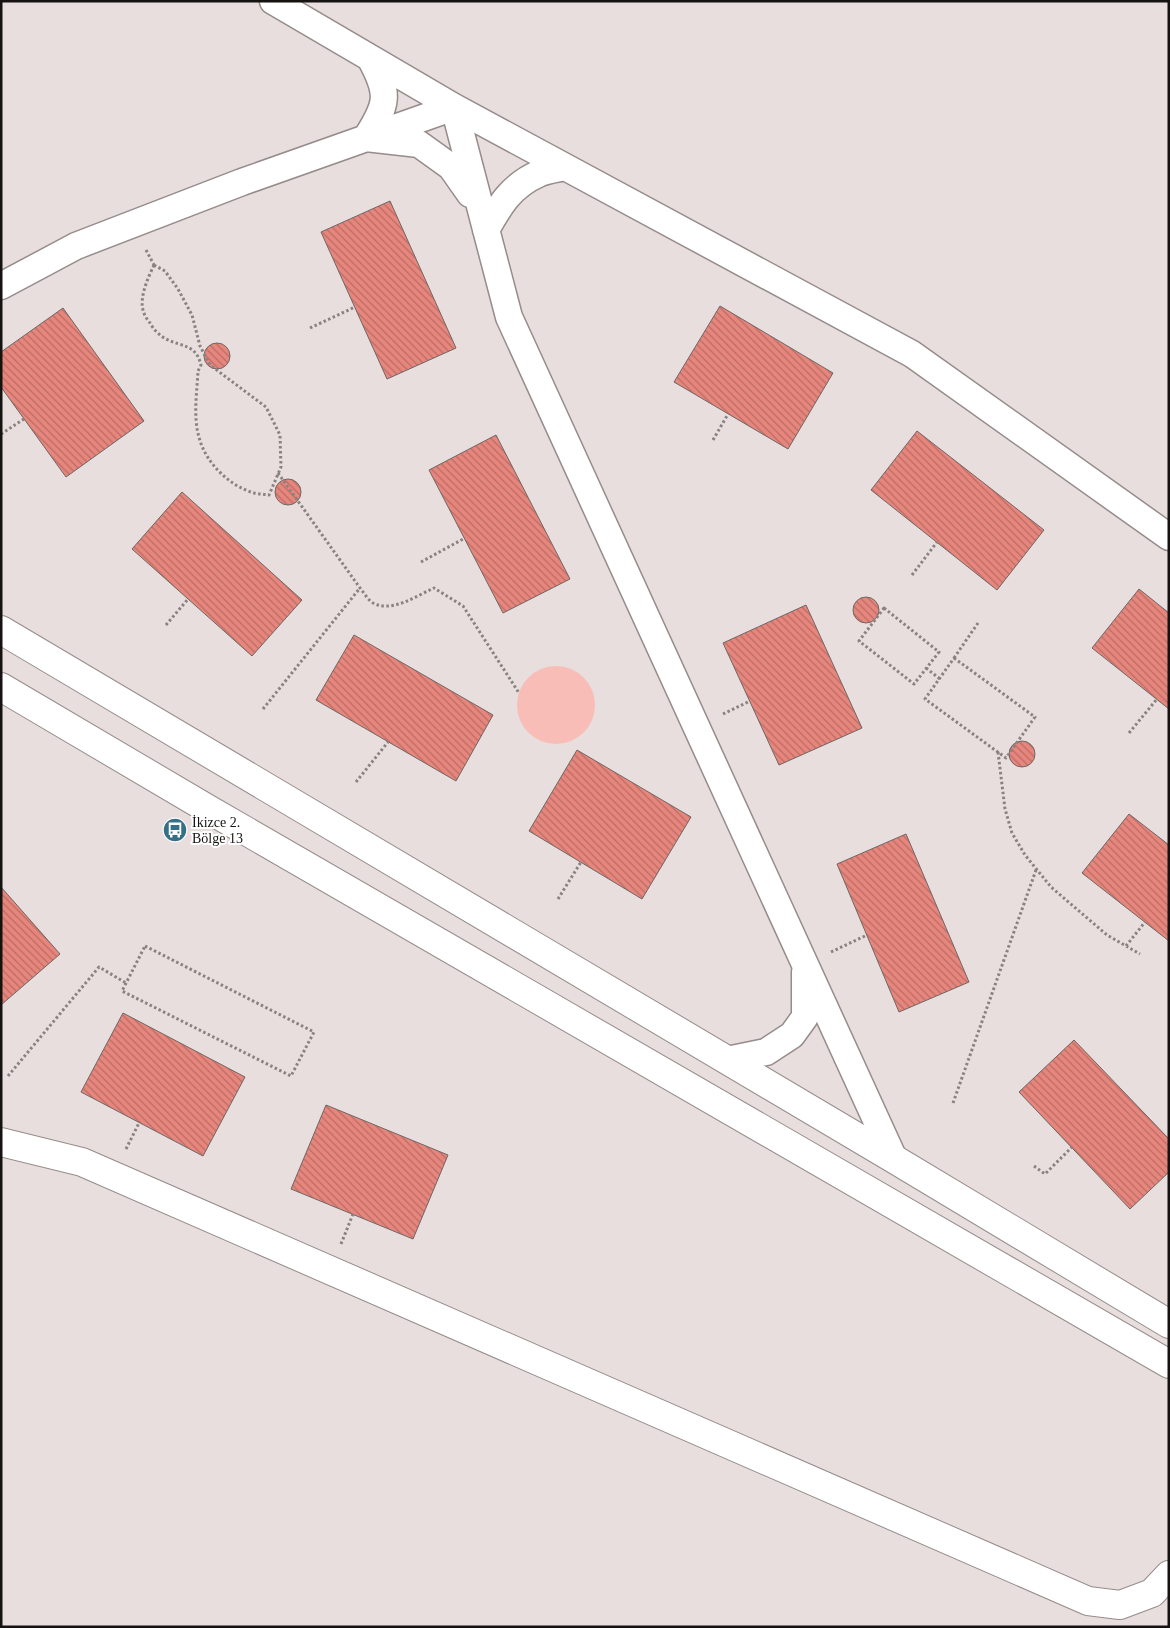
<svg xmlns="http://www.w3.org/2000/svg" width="1170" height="1628" font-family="'Times New Roman',serif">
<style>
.pitch{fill:#f8bdb6}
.building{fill:url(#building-back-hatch);stroke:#6e6664}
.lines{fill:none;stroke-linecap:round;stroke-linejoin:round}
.minor-casing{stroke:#958c8b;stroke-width:29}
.tertiary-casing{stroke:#958c8b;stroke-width:30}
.secondary-casing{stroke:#958c8b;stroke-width:30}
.path{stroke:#888281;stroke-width:3;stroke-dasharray:2.5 2.5;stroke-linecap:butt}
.minor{stroke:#fff;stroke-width:26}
.tertiary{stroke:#fff;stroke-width:28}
.secondary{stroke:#fff;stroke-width:28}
.labels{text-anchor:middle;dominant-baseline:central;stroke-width:4;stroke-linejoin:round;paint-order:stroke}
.poi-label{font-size:14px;fill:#151211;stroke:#fff;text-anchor:start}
</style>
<defs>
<pattern id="building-back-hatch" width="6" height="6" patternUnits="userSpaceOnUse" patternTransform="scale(1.25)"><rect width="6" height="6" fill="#e7867d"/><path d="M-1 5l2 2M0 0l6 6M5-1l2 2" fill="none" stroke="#ba6c65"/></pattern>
</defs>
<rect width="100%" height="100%" fill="#e8dedd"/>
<path class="pitch" d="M517 705a39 39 0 1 1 78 0a39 39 0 1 1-78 0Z"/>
<path class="building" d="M390,201L456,348L387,379L321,232Z
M720,306L833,373L788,449L674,382Z
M63,308L144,421L66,477L1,387V352Z
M204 356a13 13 0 1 1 26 0a13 13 0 1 1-26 0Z
M917,431L1044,530L997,590L871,490Z
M496,435L570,579L503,613L429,470Z
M275 492a13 13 0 1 1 26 0a13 13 0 1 1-26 0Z
M182,492L302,600L252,656L132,549Z
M1139,589L1169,613V709L1092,648Z
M853 610a13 13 0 1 1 26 0a13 13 0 1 1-26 0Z
M806,605L862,728L779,765L723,643Z
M354,635L493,715L456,781L316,700Z
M1009 754a13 13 0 1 1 26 0a13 13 0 1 1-26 0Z
M577,750L691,817L642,899L529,831Z
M1129,814L1169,845V941L1082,873Z
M906,834L969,982L899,1012L837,864Z
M1,887L60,954L1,1005Z
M123,1013L245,1077L203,1156L81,1092Z
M1074,1040L1169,1139V1172L1130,1209L1019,1092Z
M326,1105L448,1155L413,1239L291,1189Z"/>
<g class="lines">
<g class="minor-casing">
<path id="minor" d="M273,1L454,107L912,354L1169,537
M370,58C390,94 388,104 366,138L419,144L451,167L470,194
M486,230C500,205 511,186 538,174C546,170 556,169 565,167
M1,286L76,246L242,182L454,107L509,317L894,1159
M727,1060L766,1052L792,1035L805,1017V972"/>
</g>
<g class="tertiary-casing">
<path id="tertiary" d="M1,1142L82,1162L1088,1601L1120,1605L1152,1593L1169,1575"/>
</g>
<g class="secondary-casing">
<path id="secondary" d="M1,630L894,1159L1169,1324
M1,687L208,809L1169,1364"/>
</g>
<path class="path" d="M146,250L154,265
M154,265L165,271L178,289L192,315L200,346L210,365L266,407L280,435L281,467L269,495C264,494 259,494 254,493C229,486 205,462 199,437C193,417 197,392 198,371L201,365C196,344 182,347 166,339C160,336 153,329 150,323C148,320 145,317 144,313C138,299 148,278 154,265Z
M310,328L355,307
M1,434L24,419
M713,440L728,414
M278,473L360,588C364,593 368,600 373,603C392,613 416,596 434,588L463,606L519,693
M421,562L465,538
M912,575L937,542
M884,608L939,652L914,684L859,641Z
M166,625L188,599
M954,658L1035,717L1006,758L925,699Z
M954,658L978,623
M926,668L940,679
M263,709L360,588
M723,714L750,701
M1129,733L1157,699
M998,752L1005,809L1012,833L1025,855L1051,887L1107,935L1140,954
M356,782L388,742
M558,899L581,862
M145,946L314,1032L291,1076L122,991Z
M1126,946L1145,922
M831,952L867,935
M8,1076L99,967L126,983
M953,1103L1036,870
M126,1149L139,1123
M1034,1166L1045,1174L1072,1147
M341,1244L353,1214"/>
<use href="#minor" class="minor"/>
<use href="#tertiary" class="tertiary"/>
<use href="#secondary" class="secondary"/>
</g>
<defs>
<g id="bus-disc" transform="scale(1.25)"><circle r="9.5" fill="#356f88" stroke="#fff"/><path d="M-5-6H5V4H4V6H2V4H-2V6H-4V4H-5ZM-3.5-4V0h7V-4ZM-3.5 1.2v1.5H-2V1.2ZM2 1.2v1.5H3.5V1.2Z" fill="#fff"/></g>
</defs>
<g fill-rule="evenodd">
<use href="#bus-disc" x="175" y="830"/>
</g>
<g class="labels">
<g class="poi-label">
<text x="192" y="822">İkizce 2.<tspan x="192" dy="16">Bölge 13</tspan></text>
</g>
</g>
<rect width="1170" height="1628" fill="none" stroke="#151211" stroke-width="5"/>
</svg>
